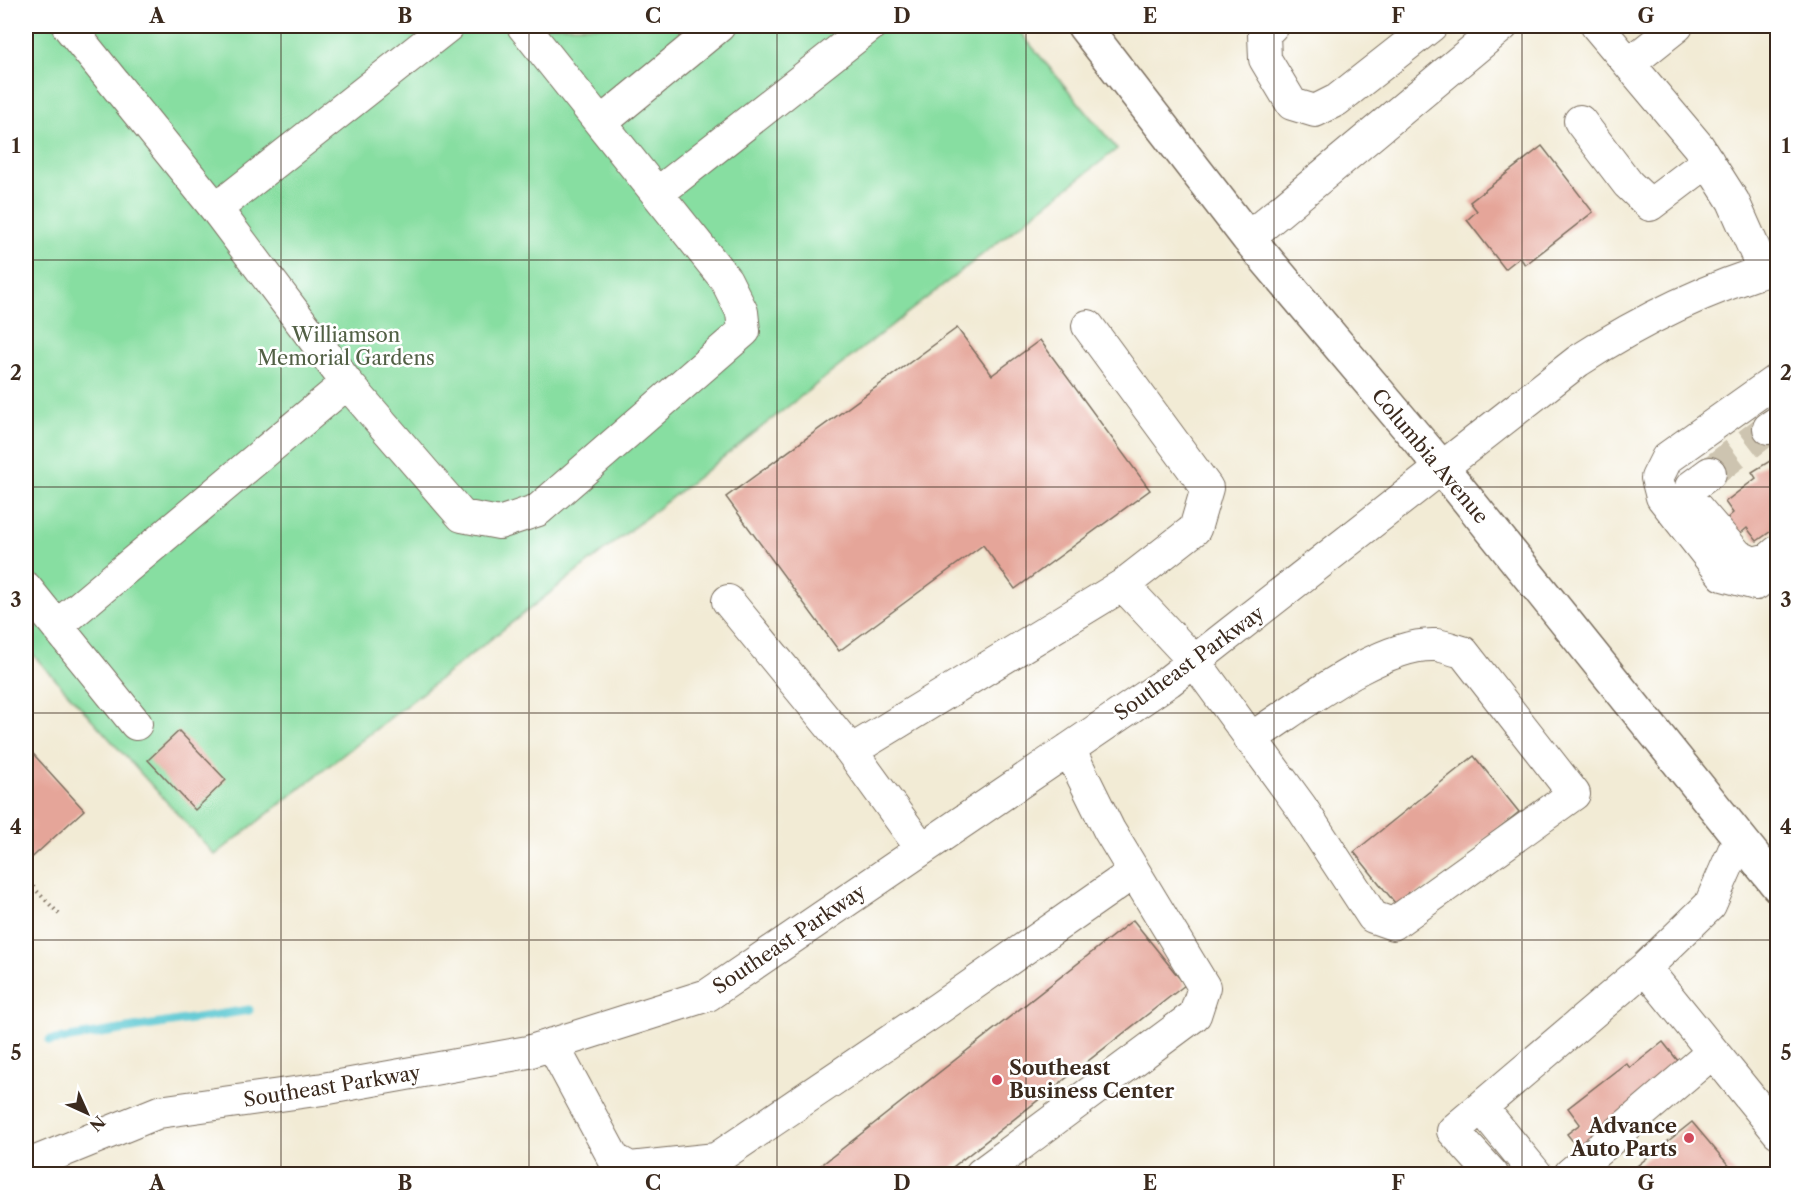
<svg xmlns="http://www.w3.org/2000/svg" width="1803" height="1200" font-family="'Libre Caslon Text',serif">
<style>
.green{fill:#87dea1;stroke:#618460;stroke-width:1.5}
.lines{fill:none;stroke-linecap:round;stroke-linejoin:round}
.stream{stroke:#5ac7d2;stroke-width:9}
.building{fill:#e5a599}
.minor-tunnel{stroke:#cdc4b0;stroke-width:32;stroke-dasharray:32 16;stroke-linecap:butt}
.minor-casing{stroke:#7b6e5e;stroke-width:34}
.major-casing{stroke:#7b6e5e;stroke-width:36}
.path{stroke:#7b6e5e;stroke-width:4;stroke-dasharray:1.5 4.5;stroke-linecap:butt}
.minor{stroke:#fff;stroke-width:32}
.major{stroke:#fff;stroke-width:33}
.grid{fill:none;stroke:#3b2a1e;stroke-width:1.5;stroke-opacity:0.55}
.poi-dot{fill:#d1495b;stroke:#fff;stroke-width:2}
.labels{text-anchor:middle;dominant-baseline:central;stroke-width:5;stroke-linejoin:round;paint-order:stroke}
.park-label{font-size:20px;fill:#526045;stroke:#fff}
.street-label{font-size:20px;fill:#3b2a1e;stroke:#fff}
.poi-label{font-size:20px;font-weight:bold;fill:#3b2a1e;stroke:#fff;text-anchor:start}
.neatline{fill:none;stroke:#3b2a1e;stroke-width:2}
.grid-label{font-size:20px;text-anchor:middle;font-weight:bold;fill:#3b2a1e}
</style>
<rect width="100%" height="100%" fill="#fff"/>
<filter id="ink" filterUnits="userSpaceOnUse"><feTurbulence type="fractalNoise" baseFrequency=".0167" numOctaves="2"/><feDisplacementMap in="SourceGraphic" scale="12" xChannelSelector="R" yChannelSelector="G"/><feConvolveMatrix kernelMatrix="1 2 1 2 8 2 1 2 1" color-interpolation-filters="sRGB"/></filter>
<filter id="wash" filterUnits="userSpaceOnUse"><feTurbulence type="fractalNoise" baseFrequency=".008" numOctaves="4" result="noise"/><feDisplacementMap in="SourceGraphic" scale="24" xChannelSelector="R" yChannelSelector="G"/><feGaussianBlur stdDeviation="1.35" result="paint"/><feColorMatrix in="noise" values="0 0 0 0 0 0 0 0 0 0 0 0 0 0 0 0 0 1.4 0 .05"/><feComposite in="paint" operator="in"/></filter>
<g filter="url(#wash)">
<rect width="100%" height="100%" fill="#f2ebd5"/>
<path class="green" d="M26,26H1015L1117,149L215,855L26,647Z"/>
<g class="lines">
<path class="stream" d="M50,1041L249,1010"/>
</g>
<g id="blocks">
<path class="building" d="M1542,146L1593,212L1525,265L1520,257L1505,269L1467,220L1477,211L1470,202Z
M957,328L992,375L1040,340L1150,490L1015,589L983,545L839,651L726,497Z
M1778,456V526L1757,541L1747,528L1736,537L1724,521L1733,513L1725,502L1756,478L1752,472Z
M179,731L226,780L195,810L148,760Z
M26,746L84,810L26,863Z
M1474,756L1519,812L1399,908L1354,852Z
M1133,920L1185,985L944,1174H810Z
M1663,1042L1686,1071L1582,1153L1567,1134L1580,1124L1568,1108L1626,1063L1630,1068Z
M1692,1122L1736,1174H1627Z"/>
</g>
</g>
<g filter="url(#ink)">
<use href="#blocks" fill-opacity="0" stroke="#7b6e5e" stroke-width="1.5"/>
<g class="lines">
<path class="minor-tunnel" d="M1710,473L1769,428"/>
<g class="minor-casing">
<path id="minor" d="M68,26L216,209L347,383L462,516L499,523L538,510L744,331L742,312L726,280L523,26
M1272,26L1264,34L1265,59L1292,104L1315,111L1337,100L1431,26
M1597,26L1698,146L1733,201L1764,271
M1629,64L1677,26
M1580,121L1628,184L1650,205L1708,161
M602,122L719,26
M658,193L870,26
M216,209L448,26
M1248,238L1502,26
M1088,326L1207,488L1195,529L1123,585L1195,662L1301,807L1373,917L1393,924L1574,794L1463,652C1454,650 1444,646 1436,645C1380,642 1297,709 1250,739
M1778,379L1667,458L1657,478L1662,497L1723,575L1756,584L1778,567
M1769,428L1778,422
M1710,473L1691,487L1689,499L1738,556L1753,563L1769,559L1777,552
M26,588L136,724
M728,601L851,751
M57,626L347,383
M922,849L851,751L1123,585
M1645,968L1778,1132
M552,1044L614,1159L630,1168L716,1159L939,1008L1134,872
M1481,1107L1536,1174
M26,1166L159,1112L323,1089L528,1052L708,995L1169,681L1578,361C1641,320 1706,288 1778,267
M981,1174L1195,1015L1204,987L1109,830L1069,749
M1492,1174L1453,1131L1645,968L1710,905L1739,839
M1570,1174L1713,1052"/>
</g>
<g class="major-casing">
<path id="major" d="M1084,26L1248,238L1443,469L1778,886"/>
</g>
<path class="path" d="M33,887L59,914"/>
<use href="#minor" class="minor"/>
<use href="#major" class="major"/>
</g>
</g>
<path class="grid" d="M281,26V1174M529,26V1174M777,26V1174M1026,26V1174M1274,26V1174M1522,26V1174M26,260H1778M26,487H1778M26,713H1778M26,940H1778"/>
<g class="poi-dot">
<circle cx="997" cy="1080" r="6"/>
<circle cx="1689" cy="1138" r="6"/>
</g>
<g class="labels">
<g class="park-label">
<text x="346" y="335">Williamson<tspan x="346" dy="23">Memorial Gardens</tspan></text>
</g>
<g class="street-label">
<text transform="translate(1430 456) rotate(50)">Columbia Avenue</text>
<text transform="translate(1189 663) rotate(-36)">Southeast Parkway</text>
<text transform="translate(789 939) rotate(-34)">Southeast Parkway</text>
<text transform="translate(332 1086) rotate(-9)">Southeast Parkway</text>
</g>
<g class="poi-label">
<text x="1009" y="1068">Southeast<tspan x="1009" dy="23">Business Center</tspan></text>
<text x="1677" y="1126" text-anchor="end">Advance<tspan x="1677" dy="23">Auto Parts</tspan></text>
</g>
</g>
<rect width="1803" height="1200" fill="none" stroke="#fff" stroke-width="66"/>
<g transform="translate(87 1113) rotate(135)" stroke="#ffffff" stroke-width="4.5" paint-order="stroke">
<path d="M0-4.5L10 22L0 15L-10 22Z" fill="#3b2a1e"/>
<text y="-9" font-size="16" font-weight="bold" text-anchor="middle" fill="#3b2a1e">N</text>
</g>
<rect x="33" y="33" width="1737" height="1134" class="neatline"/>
<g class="grid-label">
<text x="157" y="23">A</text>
<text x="405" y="23">B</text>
<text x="653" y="23">C</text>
<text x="902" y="23">D</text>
<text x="1150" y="23">E</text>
<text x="1398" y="23">F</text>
<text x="1646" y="23">G</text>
<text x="16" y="153">1</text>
<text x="1786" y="153">1</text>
<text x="16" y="380">2</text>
<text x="1786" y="380">2</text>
<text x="16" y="607">3</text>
<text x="1786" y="607">3</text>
<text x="16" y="834">4</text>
<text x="1786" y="834">4</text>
<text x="16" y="1060">5</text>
<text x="1786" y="1060">5</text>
<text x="157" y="1190">A</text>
<text x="405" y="1190">B</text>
<text x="653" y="1190">C</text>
<text x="902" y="1190">D</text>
<text x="1150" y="1190">E</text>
<text x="1398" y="1190">F</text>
<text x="1646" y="1190">G</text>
</g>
</svg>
